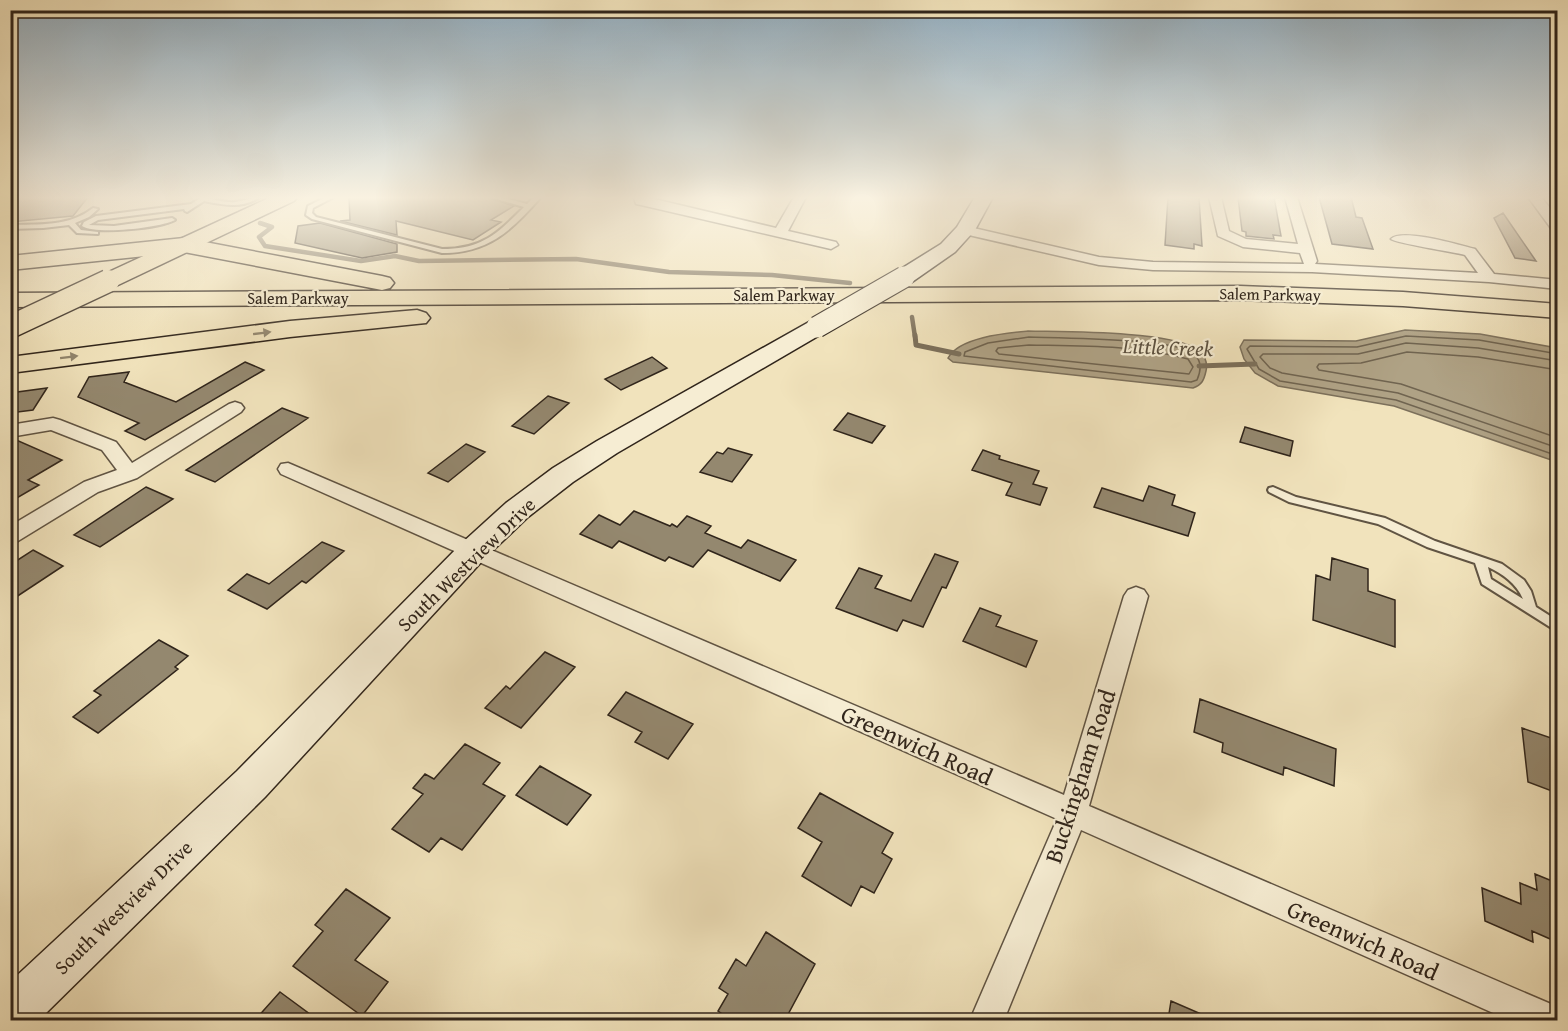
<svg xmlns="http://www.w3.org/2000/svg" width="1568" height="1031" font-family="'Gentium Book Plus',serif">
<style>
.water{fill:#afa285;stroke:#7c705b;stroke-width:1.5}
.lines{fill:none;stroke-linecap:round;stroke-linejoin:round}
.shore{stroke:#706450;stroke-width:1.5}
.stream-far1{stroke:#7c705b;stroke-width:4.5}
.stream{stroke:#7c705b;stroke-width:5}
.building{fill:#94886f;stroke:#30251b;stroke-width:1.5}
.lane-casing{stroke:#605443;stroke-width:4}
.street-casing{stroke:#605443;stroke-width:3}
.secondary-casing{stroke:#30251b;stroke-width:3}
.primary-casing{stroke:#30251b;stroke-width:3}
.highway-casing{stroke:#30251b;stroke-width:3}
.lane{fill:#f6edd3;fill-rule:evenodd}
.street{fill:#f6edd3;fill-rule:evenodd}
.secondary{fill:#f6edd3;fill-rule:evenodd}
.primary{fill:#f1e3bc;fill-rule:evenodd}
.highway{fill:#f1e3bc;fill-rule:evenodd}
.secondary-bridge-casing{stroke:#30251b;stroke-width:23;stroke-linecap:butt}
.primary-bridge-casing{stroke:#30251b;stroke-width:25;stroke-linecap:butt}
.secondary-bridge{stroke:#f6edd3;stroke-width:21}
.primary-bridge{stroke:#f1e3bc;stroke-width:22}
.oneway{fill:#90846c}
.labels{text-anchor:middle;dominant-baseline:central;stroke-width:4.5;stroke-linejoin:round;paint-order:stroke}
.far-street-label{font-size:16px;fill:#30251b;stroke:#f6edd3}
.street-label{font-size:20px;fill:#30251b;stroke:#f6edd3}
.water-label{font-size:21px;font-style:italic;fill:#5c5140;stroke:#f6edd3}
.near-street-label{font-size:24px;fill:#30251b;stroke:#f6edd3}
</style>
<rect width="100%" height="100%" fill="#f1e3bc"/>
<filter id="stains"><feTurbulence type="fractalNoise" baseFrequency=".00333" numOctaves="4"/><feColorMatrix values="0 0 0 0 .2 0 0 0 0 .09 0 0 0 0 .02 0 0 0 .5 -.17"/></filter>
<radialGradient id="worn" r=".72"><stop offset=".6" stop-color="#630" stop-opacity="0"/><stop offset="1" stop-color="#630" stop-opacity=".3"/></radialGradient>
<path class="water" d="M1405,330L1480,334L1557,348V462L1394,406L1278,386L1255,373L1244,359L1240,347L1244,340L1356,341Z
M1028,331C1065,332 1166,331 1195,348C1204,352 1208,362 1206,371C1204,380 1202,385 1193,388L953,362L948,358C959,337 1007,333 1028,331Z"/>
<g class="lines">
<path class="shore" d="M1029,337C1058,338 1176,338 1194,354C1202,361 1201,371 1197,380L1191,382L964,356L965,352L988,343Z
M1029,345C1083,346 1136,345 1188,359L1193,367L1189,374L999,354L996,351L998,348Z
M1558,354L1479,340L1406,336L1357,347L1250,346L1247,349L1259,369L1280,381L1396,400L1558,456
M1558,361L1478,348L1406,343L1358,354H1263L1260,357L1270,368L1282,373L1398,393L1558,448
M1558,370L1478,357L1407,352L1361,363L1319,364L1317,367L1319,370L1401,384L1558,438"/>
<path class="stream-far1" d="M260,223L272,227L259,237L265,246L361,261L395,256L419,261L576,259L669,272L772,275L850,283
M912,317L915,337"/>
<path class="stream" d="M915,335L916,345L959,354
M1199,366L1255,364"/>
</g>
<path class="building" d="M10,197H88L73,216L10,222Z
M349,197H488L514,206L491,220L501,222L473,240L396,221L397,235L340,221L350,220Z
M1168,197H1199L1202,246L1194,244V249L1165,245Z
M1238,197H1274L1281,236L1273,235L1274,239L1246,236V232L1242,231Z
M1319,197H1351L1356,217L1362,218L1373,249L1332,244Z
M1503,213L1536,261L1515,258L1494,218Z
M320,223L397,244V252L362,258L295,243L298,226Z
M652,357L667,368L621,390L605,379Z
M245,362L264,370L145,440L125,431L139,423L78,397L89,377L129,372L124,382L176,402Z
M47,388L33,410L10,413V393Z
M548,396L569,403L534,434L512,426Z
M282,408L308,418L215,482L186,470Z
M848,413L885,426L872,443L834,430Z
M1245,427L1293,441L1290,456L1240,442Z
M10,439H14L62,460L28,480L39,485L10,502Z
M466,444L485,452L448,482L428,473Z
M728,448L752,455L732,482L700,472L717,452L723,454Z
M983,450L1000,456L999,459L1039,471L1033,484L1047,488L1040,505L1006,495L1012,483L972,470Z
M1149,486L1175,495L1172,505L1195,513L1188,536L1094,507L1102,488L1143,501Z
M146,487L173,499L100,547L74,535Z
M634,511L670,526L672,524L677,527L687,516L711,526L705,533L741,548L748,540L796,560L780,581L708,550L693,567L669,557L665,561L619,541L612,548L580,534L599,515L620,525Z
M322,542L344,551L306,583L302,581L267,609L228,590L247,574L269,584Z
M33,550L63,566L10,601V565Z
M935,554L958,562L946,588L942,587L923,627L903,620L897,631L836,608L859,568L882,576L875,588L911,601Z
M1332,558L1368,569V591L1395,600V647L1313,620L1316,575L1330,580Z
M980,608L1001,616L996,626L1037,641L1026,667L963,641Z
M159,640L188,656L175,667L178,669L98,733L73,717L101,695L94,691Z
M545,652L575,667L521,728L485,708L506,686L510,689Z
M626,692L693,724L668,759L635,742L642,732L608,715Z
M1200,699L1336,749L1334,786L1284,767L1283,775L1222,752L1223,743L1194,732Z
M1522,728L1557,740V793L1528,782Z
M465,744L500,763L483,784L505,796L462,850L441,838L429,852L392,829L423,794L413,788L425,774L434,779Z
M540,766L591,795L567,825L516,795Z
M820,793L893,833L882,853L892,859L874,893L861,886L851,906L802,876L822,842L798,828Z
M1535,874L1557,883V942L1532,931L1533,942L1485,921L1482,888L1521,904L1520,883L1537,890Z
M346,889L390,918L355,960L388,982L362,1016L293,966L323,931L315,925Z
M766,932L815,964L785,1020H731L718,1011L728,994L719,988L736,959L746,966Z
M280,992L318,1020H255Z
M1171,1001L1215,1020H1168Z"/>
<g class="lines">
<g class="lane-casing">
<path id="lane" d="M202,197H209L208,198C217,200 226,203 235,202C244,201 251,197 260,197C242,209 224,205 204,201L187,212L185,211L184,209L98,220L89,225L114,226L172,218L175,220C160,228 96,235 82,226L84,222L96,216L191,204Z
M326,197H334L313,208L312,213L316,217L442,249C482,249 497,234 524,207L490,197H500L527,204L534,197H541C512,230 489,253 442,253L312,219L306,215L308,206Z
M93,208L98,209L89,217L75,223L81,230L98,232V234L77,233L69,225L43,228L10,229V225C39,224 69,227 93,208Z
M1273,487L1296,497L1385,518L1435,541L1502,564L1524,580L1531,591L1536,607L1558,621V632L1482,584L1475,563L1427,547L1378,524L1289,502L1269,492L1268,490L1269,488ZM1488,567C1503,574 1516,583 1523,599L1491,579Z"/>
</g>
<g class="street-casing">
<path id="street" d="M634,197H646L776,228L794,197H806L788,231L836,242L838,245L831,249L641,205L636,204Z
M1209,197H1221L1229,231L1246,239L1298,244L1285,197H1297L1317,261L1315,264L1478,273L1465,255C1454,252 1395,243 1391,239C1402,228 1459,245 1475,249L1494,274L1558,280V289L1489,282L1312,272L1153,270L1099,265L960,233L958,230L965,226L1099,257L1153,262L1304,264L1300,253L1243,247L1218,236Z
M1528,197H1541L1558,218V232L1553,231Z
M235,402L241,404L244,408L241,412L137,478L98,492L18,541L10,544V526L84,482L117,470L102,450L51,430L10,437V425L53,418L60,420L116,442L132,463L229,404Z
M288,463L1064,795L1124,596L1128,590L1136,587L1144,590L1148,596L1089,806L1558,1007V1020H1509L1081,830L1004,1020H970L1057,819L281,474L278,469L281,464Z"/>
</g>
<g class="secondary-casing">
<path id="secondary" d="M975,197H993L975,230L955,252L912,282L904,283L896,282L893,277L896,272L941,244L957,227Z
M817,320L825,322L829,327L825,332L617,453L573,482L528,517L485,558L265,797L39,1020H10V982L237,771L463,542L506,503L553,468L597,441L809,322Z"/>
</g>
<g class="primary-casing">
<path id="primary" d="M271,197H297L294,201L116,286L108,288L100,286L96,281L100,276Z"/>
</g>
<g class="highway-casing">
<path id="highway" d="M184,238L382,276L390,278L394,283L390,288L382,290L184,252L10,270V256Z
M1240,286L1403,292L1558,304V318L1403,306L1240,300L10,307V293Z
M417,310L426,313L430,318L426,323L290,337L10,373V357L290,321Z"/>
</g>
<use href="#lane" class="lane"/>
<use href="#street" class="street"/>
<use href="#secondary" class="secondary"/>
<use href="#primary" class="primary"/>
<use href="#highway" class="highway"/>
<g class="secondary-bridge-casing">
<path id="secondary-bridge" d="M817,327L904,277"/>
</g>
<g class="primary-bridge-casing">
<path id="primary-bridge" d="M10,327L108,281"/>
</g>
<use href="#secondary-bridge" class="secondary-bridge"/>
<use href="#primary-bridge" class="primary-bridge"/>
</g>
<defs><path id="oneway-solid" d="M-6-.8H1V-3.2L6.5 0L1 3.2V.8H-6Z" transform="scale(1.5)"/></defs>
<g class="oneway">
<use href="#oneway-solid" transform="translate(262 333) rotate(-7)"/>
<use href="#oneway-solid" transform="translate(69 357) rotate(-7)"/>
</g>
<linearGradient id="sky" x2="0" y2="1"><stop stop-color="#91adc0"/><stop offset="0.58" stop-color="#f9f2e1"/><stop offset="1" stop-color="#f9f2e1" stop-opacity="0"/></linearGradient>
<rect width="1568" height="341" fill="url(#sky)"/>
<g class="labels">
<g class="far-street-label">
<text transform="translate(1270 294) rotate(1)">Salem Parkway</text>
<text x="784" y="295">Salem Parkway</text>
<text x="298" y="298">Salem Parkway</text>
</g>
<g class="street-label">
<text transform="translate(466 564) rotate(-44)">South Westview Drive</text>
<text transform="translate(123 907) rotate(-44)">South Westview Drive</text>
</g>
<g class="water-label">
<text transform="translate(1168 347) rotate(2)">Little Creek</text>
</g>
<g class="near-street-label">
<text transform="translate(917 745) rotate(24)">Greenwich Road</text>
<text transform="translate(1080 776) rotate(-72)">Buckingham Road</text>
<text transform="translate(1363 940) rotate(24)">Greenwich Road</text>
</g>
</g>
<rect width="1568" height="1031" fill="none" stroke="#f1e3bc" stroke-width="36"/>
<rect x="12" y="12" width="1544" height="1007" fill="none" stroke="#30251b" stroke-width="3"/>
<rect x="18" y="18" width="1532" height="995" fill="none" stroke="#30251b" stroke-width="1.5"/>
<rect width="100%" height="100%" filter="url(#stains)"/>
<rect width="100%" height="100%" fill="url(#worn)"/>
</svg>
